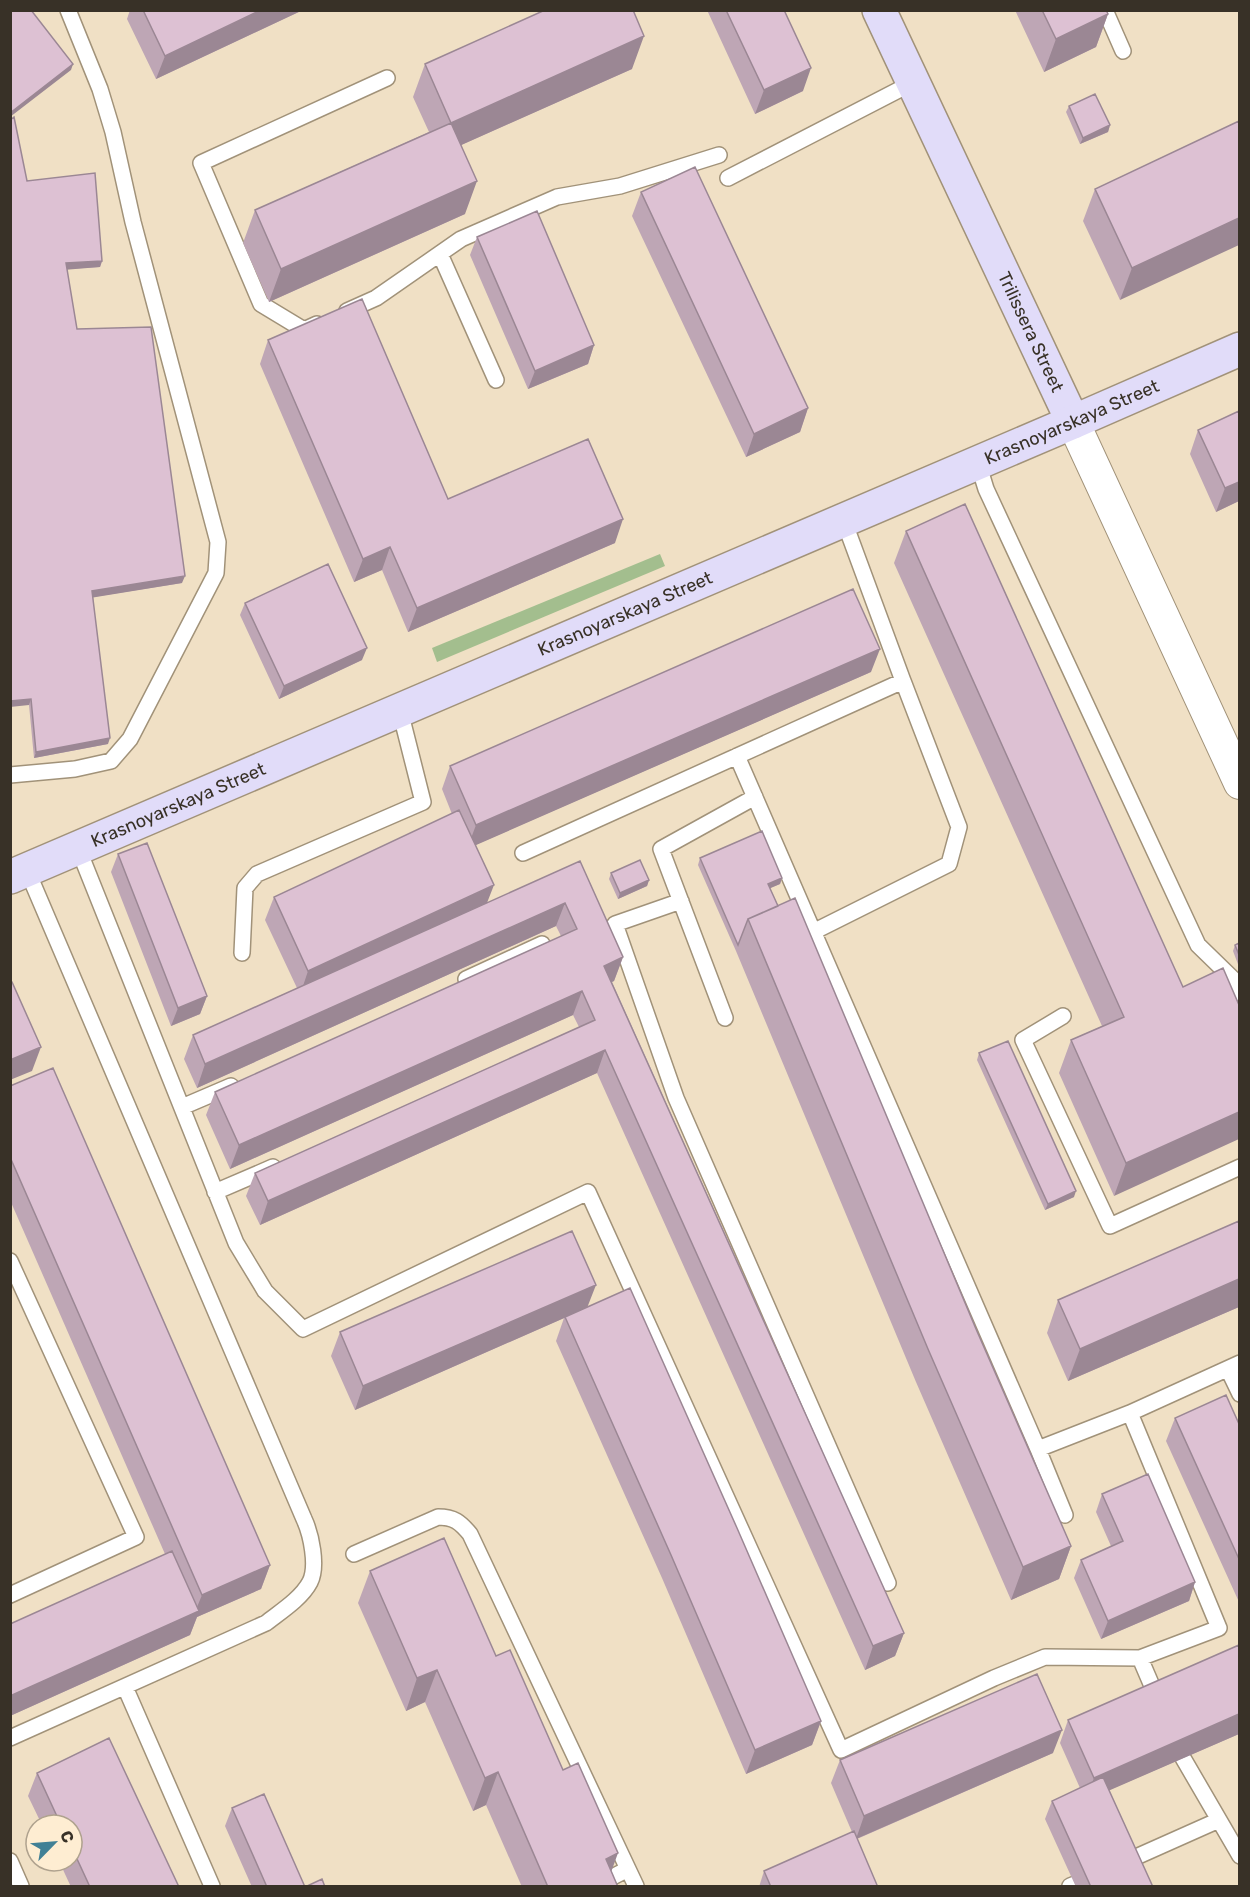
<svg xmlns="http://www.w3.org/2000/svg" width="1250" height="1897" font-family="Rubik,sans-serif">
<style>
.green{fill:#a3be8e}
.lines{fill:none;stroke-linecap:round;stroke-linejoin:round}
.lane-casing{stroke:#a19279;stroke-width:18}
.street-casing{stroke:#a19279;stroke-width:34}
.secondary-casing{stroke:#a19279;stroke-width:36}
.lane{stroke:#fff;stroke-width:15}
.street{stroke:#fff;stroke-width:32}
.secondary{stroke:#e1dcf9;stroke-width:33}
.wall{fill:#bea6b5}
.shaded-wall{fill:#9b8794}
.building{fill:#ddc1d3;stroke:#9b8794;stroke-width:1.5}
.labels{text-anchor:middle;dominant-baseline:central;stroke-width:4.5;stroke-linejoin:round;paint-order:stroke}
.street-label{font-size:18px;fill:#383127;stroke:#feedd2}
</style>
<rect width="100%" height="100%" fill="#f0e0c5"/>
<path class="green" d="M660,554L665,566L437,662L432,648Z"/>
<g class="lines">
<g class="lane-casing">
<path id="lane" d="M1105,10L1123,51
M728,178L914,82
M440,254L496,380
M347,311L376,298L461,239L557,197L620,186L719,155
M317,324L304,330L261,304L201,163L387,78
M978,463L986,489L1198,945L1234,980L1240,993
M737,756L1038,1449L1130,1413
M10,775L75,769L111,761L130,739L216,573L218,542L133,222L113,132L100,89L68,10
M78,848L236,1243L265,1291L303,1329L588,1192L841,1750L994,1678L1045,1657L1140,1658L1219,1628L1130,1413L1240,1363
M523,853L903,681L844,521
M681,901L615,924L676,1098L888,1583
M813,932L949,864L959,827L903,681
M242,953L245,888L257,874L423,802L400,711
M466,979L542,944
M1063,1016L1023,1040L1110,1226L1240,1167
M725,1018L661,849L755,797
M182,1107L231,1086
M215,1192L273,1167
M10,1261L136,1537L10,1595
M1228,1369L1240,1394
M1038,1449L1065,1515
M354,1554L438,1517C454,1517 460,1522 470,1534L636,1886
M1140,1658L1158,1700
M125,1687L212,1886
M10,1738L266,1623C280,1612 301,1599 310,1582C318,1566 311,1534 304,1519L27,870
M1183,1758L1240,1856
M10,1861L21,1886
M1127,1861L1219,1820
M595,1886L628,1869
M1070,1886L1075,1884"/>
</g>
<g class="street-casing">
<path id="street" d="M1073,422L1240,783"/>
</g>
<g class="secondary-casing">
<g id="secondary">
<path id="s1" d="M879,10L1073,422"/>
<path id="s2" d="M10,877L1073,422L1240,349"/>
</g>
</g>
<use href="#lane" class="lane"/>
<use href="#street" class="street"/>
<use href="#secondary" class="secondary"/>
</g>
<path class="wall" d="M130,10H303L156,79L127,19Z
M707,10H784L803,91L755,114Z
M1015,10H1106L1108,14L1096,47L1044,72Z
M425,64L632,69L461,145L465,214L269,302L243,243L255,210L429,132L413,97Z
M1069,106L1110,125L1108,132L1080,144L1066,112Z
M1239,121L1120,300L1083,221L1095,189Z
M27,181L102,261L100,267L67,269L77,329L182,583L93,597L108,744L34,758L29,705Z
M641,192L808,408L800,432L746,457L632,216Z
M477,237L594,345L588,364L528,389L470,255Z
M268,340L448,499L615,543L408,632L382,570L354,582L260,364Z
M1198,430L1239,501L1216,512L1190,454Z
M906,531L1183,987L1223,968L1114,1196L1059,1073L1071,1040L1102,1026L894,563Z
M245,603L362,660L279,699L240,615Z
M871,672L475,845L487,903L580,861L623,957L614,981L612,982L904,1633L895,1656L865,1670L597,1073L260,1225L246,1196L255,1173L579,1027L573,1015L230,1169L206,1115L215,1092L561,936L556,926L197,1088L184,1059L193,1035L297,988L265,920L274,897L452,814L442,789L450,766Z
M118,854L207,996L200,1014L171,1026L111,872Z
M700,858L782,878L780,884L770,888L976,1329L1071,1546L1059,1579L1011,1600L916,1382L736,951L698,865Z
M611,873L649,880L647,886L618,899L609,879Z
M1239,943V967L1233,951L1235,945Z
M979,1053L1074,1197L1045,1210L977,1060Z
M10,1086L270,1565L261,1589L197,1617L190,1635L10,1716V1624L165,1554L10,1200Z
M1239,1221V1307L1068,1381L1047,1333L1058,1300Z
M588,1307L821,1721L812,1745L746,1774L662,1578L556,1341L564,1318L355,1410L331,1356L340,1332Z
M1175,1418L1239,1424V1602L1166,1441Z
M1102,1494L1195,1582L1189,1601L1101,1639L1074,1578L1081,1560L1111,1546L1096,1512Z
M370,1571L496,1656L563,1770L618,1887H522L486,1805L473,1811L425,1702L406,1711L358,1603Z
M1068,1720L1239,1734L1109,1790L1153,1887H1076L1045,1819L1052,1801L1080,1788L1060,1743Z
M1053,1753L857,1839L877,1885V1887H759L764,1871L852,1832L831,1783L840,1760Z
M37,1773L179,1887H71L59,1861H72V1825H42L28,1796Z
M232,1808L305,1887H252L225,1826Z"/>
<path class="shaded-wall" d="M261,10H303L156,79L165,56Z
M1108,14L1096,47L1044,72L1056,39Z
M644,36L632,69L439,155L451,123Z
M73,64L71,70L10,117V113Z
M811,68L803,91L755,114L764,90Z
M1110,125L1108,132L1080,144L1083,138Z
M477,181L465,214L269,302L281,269Z
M1239,218V245L1120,300L1132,268Z
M102,261L100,267L63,270L66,263Z
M594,345L588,364L528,389L535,371Z
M808,408L800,432L746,457L754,434Z
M1239,482V501L1216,512L1225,488Z
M623,519L615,543L408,632L417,608Z
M390,547L382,570L354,582L363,559Z
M185,576L182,583L90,598L92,591Z
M367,648L362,660L279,699L284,686Z
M880,649L871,672L467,849L476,825Z
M31,699L29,705L10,707V701Z
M110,738L108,744L34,758L36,752Z
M782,878L780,884L766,890L768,884Z
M649,880L647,886L618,899L620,893Z
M494,885L485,908L300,995L308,971Z
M565,903L556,926L197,1088L205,1064Z
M623,957L614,981L596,989L604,966Z
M582,991L573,1015L230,1169L239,1145Z
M207,996L200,1014L171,1026L178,1008Z
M41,1047L32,1071L10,1080V1060Z
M605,1050L597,1073L260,1225L268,1201Z
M1239,1112V1139L1114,1196L1126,1163Z
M1076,1191L1074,1197L1045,1210L1048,1204Z
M1239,1279V1307L1068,1381L1080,1349Z
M596,1285L587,1308L355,1410L363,1386Z
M1071,1546L1059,1579L1011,1600L1023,1567Z
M270,1565L261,1589L197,1617L190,1635L10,1716V1696L195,1612L202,1595Z
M1195,1582L1189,1601L1101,1639L1108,1621Z
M904,1633L895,1656L865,1670L873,1646Z
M437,1670L425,1702L406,1711L417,1678Z
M1239,1714V1734L1085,1801L1094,1778Z
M821,1721L812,1745L746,1774L755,1750Z
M1062,1730L1053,1753L856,1839L864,1816Z
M498,1772L486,1805L473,1811L485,1778Z
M618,1853L606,1886V1859Z"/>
<path class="building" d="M10,10H31L73,64L10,113Z
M143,10H261L165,56Z
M545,10H633L644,36L451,123L425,64Z
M726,10H784L811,68L764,90Z
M1042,10H1106L1108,14L1056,39Z
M1095,94L1110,125L1083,138L1069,106Z
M14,117L27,181L95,173L102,261L66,263L77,329L151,327L185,576L92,591L110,738L36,752L31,699L10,701V120Z
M1239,121V218L1132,268L1095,189Z
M451,123L477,181L281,269L255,210Z
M695,167L808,408L754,434L641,192Z
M537,211L594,345L535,371L477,237Z
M362,299L448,499L588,439L623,519L417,608L390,547L363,559L268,340Z
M1239,411V482L1225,488L1198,430Z
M965,504L1183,987L1223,968L1239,1005V1112L1126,1163L1071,1040L1124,1017L906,531Z
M328,564L367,648L284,686L245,603Z
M853,589L880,649L476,825L450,766Z
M459,810L494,885L308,971L274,897Z
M762,831L782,878L768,884L778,906L748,919L738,945L700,858Z
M147,843L207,996L178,1008L118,854Z
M640,860L649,880L620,893L611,873Z
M580,861L623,957L604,966L904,1633L873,1646L605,1050L268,1201L255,1173L595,1020L582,991L239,1145L215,1092L577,929L565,903L205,1064L193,1035Z
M795,898L976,1329L1071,1546L1023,1567L928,1349L748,919Z
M1239,943V955L1235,945Z
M10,982H12L41,1047L10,1060Z
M1008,1041L1076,1191L1048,1204L979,1053Z
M53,1068L270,1565L202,1595L10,1157V1086Z
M1239,1221V1279L1080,1349L1058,1300Z
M572,1231L596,1285L363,1386L340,1332Z
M630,1288L737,1528L821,1721L755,1750L671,1555L565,1317Z
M1226,1395L1239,1424V1559L1175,1418Z
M1148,1474L1195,1582L1108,1621L1081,1560L1123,1541L1102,1494Z
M444,1538L496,1656L510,1650L563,1770L578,1763L618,1853L606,1859L618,1887H548L498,1772L485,1778L437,1670L417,1678L370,1571Z
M172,1551L199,1611L10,1696V1624Z
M1239,1645V1714L1094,1778L1068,1720Z
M1037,1674L1062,1730L864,1816L840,1760Z
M109,1738L179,1887H90L72,1848V1825H61L37,1773Z
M1103,1777L1153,1887H1091L1052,1801Z
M264,1794L305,1887H267L232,1808Z
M854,1831L877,1885L875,1887H771L764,1871Z
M322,1879L325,1887H305Z"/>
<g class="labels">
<g class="street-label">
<text stroke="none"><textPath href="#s1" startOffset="356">Trilissera Street</textPath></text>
<text stroke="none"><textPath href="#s2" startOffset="1155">Krasnoyarskaya Street</textPath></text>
<text stroke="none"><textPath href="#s2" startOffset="669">Krasnoyarskaya Street</textPath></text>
<text stroke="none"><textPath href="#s2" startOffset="183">Krasnoyarskaya Street</textPath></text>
</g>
</g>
<rect width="1250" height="1897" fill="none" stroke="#383127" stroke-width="24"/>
<g transform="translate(54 1843) rotate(65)"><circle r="28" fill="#feedd2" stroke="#afa28e" stroke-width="1.5"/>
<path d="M0-4.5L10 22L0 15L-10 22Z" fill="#418095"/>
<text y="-9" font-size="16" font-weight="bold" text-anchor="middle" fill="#383127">С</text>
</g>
</svg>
